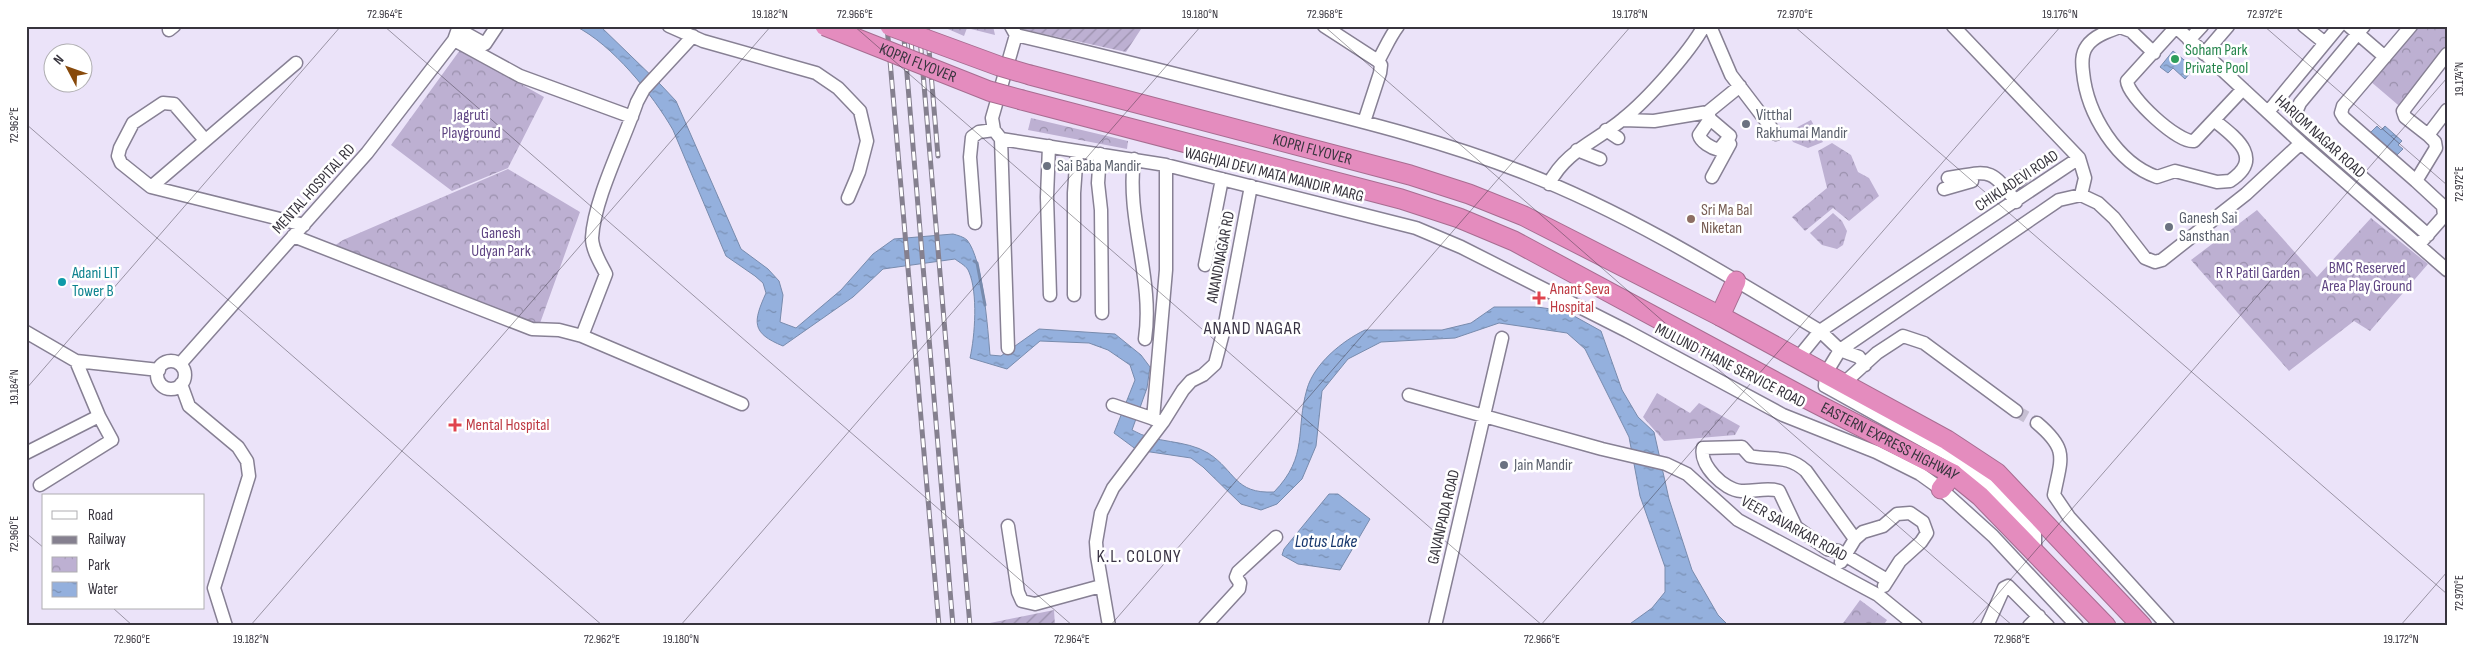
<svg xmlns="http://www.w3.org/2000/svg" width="2473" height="652" font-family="'Sofia Sans Condensed',sans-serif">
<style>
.park{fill:url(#park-crowns)}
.garden{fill:url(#garden-furrows)}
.water{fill:url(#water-ripples);stroke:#788bad}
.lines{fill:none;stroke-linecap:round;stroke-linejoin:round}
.stream{stroke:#788bad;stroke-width:3}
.minor-tunnel{stroke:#c7c0d3;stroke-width:12;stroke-dasharray:12 6;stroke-linecap:butt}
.minor-casing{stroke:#878094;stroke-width:15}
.highway-casing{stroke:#a76d91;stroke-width:21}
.minor{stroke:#fff;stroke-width:12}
.highway{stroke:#e48cbe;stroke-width:19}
.rail-casing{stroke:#85808f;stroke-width:5}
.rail{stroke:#fff;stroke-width:3;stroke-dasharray:9;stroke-linecap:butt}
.highway-bridge-casing{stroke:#a76d91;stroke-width:21;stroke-linecap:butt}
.highway-bridge{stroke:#e48cbe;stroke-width:19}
.ticks{fill:none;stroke:#37343d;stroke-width:1;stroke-opacity:0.45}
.leisure-dot{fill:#2e9e5b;stroke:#fff;stroke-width:2}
.worship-dot{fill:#6b7280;stroke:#fff;stroke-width:2}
.education-dot{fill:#8d6e63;stroke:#fff;stroke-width:2}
.culture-dot{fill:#0f9aa8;stroke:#fff;stroke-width:2}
.health-dot{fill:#e0444e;stroke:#fff;stroke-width:2}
.labels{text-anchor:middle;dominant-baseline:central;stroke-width:5;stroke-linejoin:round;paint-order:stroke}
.leisure-label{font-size:16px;fill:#27864d;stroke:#fff;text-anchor:start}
.street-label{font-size:16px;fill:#37343d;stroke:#fff}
.park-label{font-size:16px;fill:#604684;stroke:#fff}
.worship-label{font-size:16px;fill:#5b616d;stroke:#fff;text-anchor:start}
.education-label{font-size:16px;fill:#785e54;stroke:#fff;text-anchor:start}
.culture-label{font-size:16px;fill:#0d838f;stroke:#fff;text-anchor:start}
.health-label{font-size:16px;fill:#be3a42;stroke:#fff;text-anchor:start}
.neighbourhood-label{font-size:18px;letter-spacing:1px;fill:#393344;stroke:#fff}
.water-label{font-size:18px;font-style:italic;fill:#15366c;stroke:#fff}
.neatline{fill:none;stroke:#37343d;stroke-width:2}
.ticks-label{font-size:12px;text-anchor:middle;fill:#37343d}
</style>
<defs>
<pattern id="park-crowns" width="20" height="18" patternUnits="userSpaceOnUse" patternTransform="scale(1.25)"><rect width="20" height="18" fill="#bdb0d2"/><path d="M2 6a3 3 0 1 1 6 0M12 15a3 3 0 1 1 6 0" fill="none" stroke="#9a90ac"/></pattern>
<pattern id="garden-furrows" width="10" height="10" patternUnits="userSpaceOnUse" patternTransform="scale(1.25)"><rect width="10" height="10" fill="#bdb0d2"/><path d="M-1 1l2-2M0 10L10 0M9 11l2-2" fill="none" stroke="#9a90ac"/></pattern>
<pattern id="water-ripples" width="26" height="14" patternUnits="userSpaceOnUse" patternTransform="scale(1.25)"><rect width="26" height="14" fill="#94b0dd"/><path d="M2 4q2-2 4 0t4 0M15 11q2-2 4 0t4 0" fill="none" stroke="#7a90b4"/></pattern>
</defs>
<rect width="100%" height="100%" fill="#ebe3f9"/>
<path class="park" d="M941,26H993L995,35L967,28L964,36Z
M2419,26H2447V51L2404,110L2370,81Z
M460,50L544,97L508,168L452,191L391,145Z
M1031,118L1128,141L1127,149L1028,130Z
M1811,120L1823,142L1808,148L1793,142L1788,132Z
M1832,143L1851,155L1858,172L1869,178L1879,196L1849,221L1833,208L1805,231L1792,217L1827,188L1818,151Z
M508,169L580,212L539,326L334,246L343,240Z
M2257,210L2317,277L2371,218L2428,264L2370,331L2354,321L2289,371L2191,260Z
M1833,213L1842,221L1847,231L1843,245L1837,249L1822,245L1810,233Z
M1657,393L1690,413L1699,403L1740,426L1735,435L1664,441L1643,417Z
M1860,600L1887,620L1883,626H1841Z"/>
<path class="garden" d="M1019,26H1143L1126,52L1021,29Z
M1054,610L1055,626H990V623Z"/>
<path class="water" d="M575,26H600L661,85L676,101L741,249L768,269L779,281L783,295L780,322L796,328L841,290L873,254L894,239L953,234C957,235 964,237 967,240C983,259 988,331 990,355L1001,356L1039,329L1115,334L1141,355L1150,367L1147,388L1132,430C1156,444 1185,439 1208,453C1236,471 1234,494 1274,492C1309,456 1295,430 1307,389C1314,364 1342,341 1365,330H1442L1471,323L1494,307H1537L1565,311L1601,331L1622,390L1638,417L1654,432L1669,499L1692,570L1718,615L1729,626H1627L1652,608L1665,592V567L1640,496L1629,437L1585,349L1567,333L1499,323L1455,338L1381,342L1348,359L1322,391L1316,446L1302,479L1277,504L1261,510L1241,504L1203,467L1191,458L1137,450L1114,433L1135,380L1130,365L1108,350L1089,343L1040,341L1007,369L970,358C975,336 978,293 969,272C967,266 960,263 955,259L883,269L853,297L783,346C751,333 753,322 766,293L763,283L755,276L726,256L673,130C653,95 612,44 575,26Z
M2173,51L2194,68L2185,79L2173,68L2168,73L2160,67Z
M2377,126L2381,130L2385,126L2402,141L2398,145L2403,149L2396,156L2370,133Z
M1329,494H1338L1370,519L1340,570L1298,564L1282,555L1284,549Z"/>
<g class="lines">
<path class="stream" d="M974,261L977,263L985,305"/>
<path class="minor-tunnel" d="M2016,411L2037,423"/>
<g class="minor-casing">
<path id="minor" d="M669,26L703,41L816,73L838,88L860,111L867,141L859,172L848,198
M1011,26L1016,35C1106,56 1196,79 1285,102C1365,122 1445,142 1522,172C1626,212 1724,273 1820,331L1840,350L1859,357L1865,365
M1324,26L1378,61
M1710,26L1731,75L1776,134
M1953,26L2079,158L2085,178L2081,195
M2175,26L2301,143L2447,270
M2304,26L2325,43
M2349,26L2385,57
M2364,26L2300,103L2297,110L2298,121L2428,235
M2411,26L2343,106L2341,113L2344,118L2416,181
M2176,27L2127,81C2128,97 2178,143 2194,141L2243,89
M458,29L485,44L497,26
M169,30L174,26
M1016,35L992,118L994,130L1001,139L1166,165L1416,228L1461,247L1627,331L1783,415L1876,452L1920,474L1941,489L1993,536L2077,626
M454,40L520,76L632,117
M2189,40L2202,26
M2154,53L2131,31L2120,27C2108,31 2094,36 2087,46C2081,54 2082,64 2083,72C2087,114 2117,163 2157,177L2175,171L2217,182L2230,181C2265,158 2235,137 2215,121
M2204,54L2228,26
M1378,61C1385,49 1389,38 1398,26
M296,63L151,187L304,225
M1708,112L1710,119L1730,136L1719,150C1711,148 1701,142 1699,135L1710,119
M2268,112L2339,26
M1623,120L1654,121L1708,112L1740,86
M1364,122L1380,73L1381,65L1378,61
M1606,130L1618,138
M2428,135L2405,117L2403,111L2447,54
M1001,139L1008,348
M1049,146L1047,197L1050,295
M1577,150L1600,159
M1100,154L1098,183L1101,210L1102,313
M1134,159C1126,219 1154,279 1145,339
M1712,177L1730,144
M1948,178C1990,171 1990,167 2016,202
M1549,184C1565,151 1597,141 1623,119C1647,100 1689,53 1704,26
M151,187L121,163L118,156L120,148L133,123L163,103L174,104L205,140
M1944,189L1972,181
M2006,190L2025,175
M975,223L970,157L972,137L979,132L994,130
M293,236L532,329L559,330L582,336L742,404
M2422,241L2444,216L2443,206L2416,181L2436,148L2435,142L2428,135L2447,110
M1205,265L1222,179
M1074,295V193L1077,151
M26,332L76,361L159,370
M582,336L606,274C601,264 592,250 592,238C594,199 624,141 637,102L644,89L693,36
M1798,358L1820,331L2079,158
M157 375a14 14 0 1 1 28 0a14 14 0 1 1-28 0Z
M180,364L367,153L454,40L459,26
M1844,383L1877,353L1903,336L1924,343L2016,411
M181,384L189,406L238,447L247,461L249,476L214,588L226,626
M1409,395L1602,449L1666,464L1687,474L1738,520L1878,595L1916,626
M1113,405L1160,421
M1153,419L1166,270V165
M2037,423C2069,450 2061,458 2054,495L2069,517L2168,626
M26,453L99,416L76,361
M40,485L112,440L99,416
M1008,526L1018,592L1022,601L1035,604L1101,586
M1855,539L1806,471C1787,454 1773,461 1750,456L1742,447L1703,448C1699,465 1724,490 1741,491C1753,492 1768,487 1779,491L1796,527L1827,549L1838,551L1887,580
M2035,552V534L1989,486L1960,461L1825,386L1826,373L1840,350L2059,200L2081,195L2098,203L2114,218L2145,258L2155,262L2162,260L2246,194L2301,143
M1841,562L1855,539L1863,532L1883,526L1897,514L1910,513L1923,522L1927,533L1921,542L1900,561L1884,586
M1109,626L1097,556L1096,542L1101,513L1113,488L1163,422L1183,390L1191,381L1203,375L1215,364L1224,329L1251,186
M1205,626L1239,589L1240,583L1236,577L1238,572L1276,537
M1435,626L1502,338
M1987,626L2004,588L2008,586L2048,626
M2029,626L2039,616"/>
</g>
<g class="highway-casing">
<g id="highway">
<path id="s1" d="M1030,75L1410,175L1469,194L1524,216L1720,316L1947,440L1997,473L2142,626"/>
<path id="s2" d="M1022,100L1401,199L1459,218L1514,241L1811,401L1953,474L1980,496L2106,626"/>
<path d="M1720,316L1736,281"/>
<path d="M1941,489L1953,474"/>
</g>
</g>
<use href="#minor" class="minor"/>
<use href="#highway" class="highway"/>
<g class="rail-casing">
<path id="rail" d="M887,26L939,626
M903,26L953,626
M910,26L913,66
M919,26L970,626
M927,26L938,156"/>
</g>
<use href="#rail" class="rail"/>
<g class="highway-bridge-casing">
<g id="highway-bridge">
<path id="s3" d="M825,26L989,91L1022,100"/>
<path d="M890,26L999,66L1030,75"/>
</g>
</g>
<use href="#highway-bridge" class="highway-bridge"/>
</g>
<path class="ticks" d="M384,26L1073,626M854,26L1543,626M1324,26L2013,626M1794,26L2447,594M2264,26L2447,185M26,124L603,626M26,389L341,26M26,533L44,548M113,608L133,626M250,626L771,26M680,626L1201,26M1110,626L1631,26M1540,626L2061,26M1970,626L2447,78M2400,626L2447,572"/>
<circle class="leisure-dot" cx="2175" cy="59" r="5"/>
<g class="worship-dot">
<circle cx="1746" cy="124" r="5"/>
<circle cx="1047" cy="166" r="5"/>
<circle cx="2169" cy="227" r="5"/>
<circle cx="1504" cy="465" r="5"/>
</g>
<circle class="education-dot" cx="1691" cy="219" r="5"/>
<circle class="culture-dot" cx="62" cy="282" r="5"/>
<g class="health-dot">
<path d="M1536.5 290.5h5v5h5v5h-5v5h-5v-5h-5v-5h5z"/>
<path d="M452.5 417.5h5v5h5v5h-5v5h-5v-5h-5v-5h5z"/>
</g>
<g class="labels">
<g class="leisure-label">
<text x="2185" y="50">Soham Park<tspan x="2185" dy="18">Private Pool</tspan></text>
</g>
<g class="street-label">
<text stroke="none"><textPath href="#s3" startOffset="100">KOPRI FLYOVER</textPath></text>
<text transform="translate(2320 137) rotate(42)">HARIOM NAGAR ROAD</text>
<text stroke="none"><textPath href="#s1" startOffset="292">KOPRI FLYOVER</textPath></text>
<text transform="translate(1274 175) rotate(14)">WAGHJAI DEVI MATA MANDIR MARG</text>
<text transform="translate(2017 181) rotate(-34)">CHIKLADEVI ROAD</text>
<text transform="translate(314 189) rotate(-48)">MENTAL HOSPITAL RD</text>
<text transform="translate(1221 257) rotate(-79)">ANANDNAGAR RD</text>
<text transform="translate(1730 366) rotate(27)">MULUND THANE SERVICE ROAD</text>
<text stroke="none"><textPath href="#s2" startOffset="938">EASTERN EXPRESS HIGHWAY</textPath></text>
<text transform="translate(1444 517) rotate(-77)">GAVANPADA ROAD</text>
<text transform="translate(1794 529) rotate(29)">VEER SAVARKAR ROAD</text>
</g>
<g class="park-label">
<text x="471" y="115">Jagruti<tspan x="471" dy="18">Playground</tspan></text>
<text x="501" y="233">Ganesh<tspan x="501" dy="18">Udyan Park</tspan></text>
<text x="2367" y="268">BMC Reserved<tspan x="2367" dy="18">Area Play Ground</tspan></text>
<text x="2258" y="273">R R Patil Garden</text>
</g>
<g class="worship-label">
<text x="1756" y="115">Vitthal<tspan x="1756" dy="18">Rakhumai Mandir</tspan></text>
<text x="1057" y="166">Sai Baba Mandir</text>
<text x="2179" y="218">Ganesh Sai<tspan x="2179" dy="18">Sansthan</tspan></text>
<text x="1514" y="465">Jain Mandir</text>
</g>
<g class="education-label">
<text x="1701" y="210">Sri Ma Bal<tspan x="1701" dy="18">Niketan</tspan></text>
</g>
<g class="culture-label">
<text x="72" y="273">Adani LIT<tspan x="72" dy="18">Tower B</tspan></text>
</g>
<g class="health-label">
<text x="1550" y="289">Anant Seva<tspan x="1550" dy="18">Hospital</tspan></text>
<text x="466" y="425">Mental Hospital</text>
</g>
<g class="neighbourhood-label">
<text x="1253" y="328">ANAND NAGAR</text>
<text x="1139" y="556">K.L. COLONY</text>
</g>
<g class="water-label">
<text x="1326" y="541">Lotus Lake</text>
</g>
</g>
<rect width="2473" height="652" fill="none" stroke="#ffffff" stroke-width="55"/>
<rect x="42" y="494" width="162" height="115" fill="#ffffff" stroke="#afaeb1"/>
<rect x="52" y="511" width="25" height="8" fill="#ffffff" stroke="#afaeb1"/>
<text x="88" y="520" font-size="15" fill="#37343d">Road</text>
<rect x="52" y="536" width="25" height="8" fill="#85808f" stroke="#afaeb1"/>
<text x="88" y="544" font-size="15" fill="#37343d">Railway</text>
<rect x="52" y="557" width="25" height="15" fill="url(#park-crowns)" stroke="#afaeb1"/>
<text x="88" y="570" font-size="15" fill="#37343d">Park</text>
<rect x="52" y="582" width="25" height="15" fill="url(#water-ripples)" stroke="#afaeb1"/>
<text x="88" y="594" font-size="15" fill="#37343d">Water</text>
<g transform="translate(68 68) rotate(311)"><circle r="24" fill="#ffffff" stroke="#afaeb1"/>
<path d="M0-4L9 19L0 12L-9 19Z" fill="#884a0b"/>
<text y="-8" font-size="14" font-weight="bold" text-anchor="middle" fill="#37343d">N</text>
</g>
<rect x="28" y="28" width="2418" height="596" class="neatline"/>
<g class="ticks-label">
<text x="385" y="18">72.964°E</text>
<text x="770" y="18">19.182°N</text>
<text x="855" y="18">72.966°E</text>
<text x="1200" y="18">19.180°N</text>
<text x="1325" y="18">72.968°E</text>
<text x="1630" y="18">19.178°N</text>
<text x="1795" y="18">72.970°E</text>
<text x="2060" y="18">19.176°N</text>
<text x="2265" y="18">72.972°E</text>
<text transform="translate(2459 79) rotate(-90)" y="4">19.174°N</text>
<text transform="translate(14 125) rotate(-90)" y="4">72.962°E</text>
<text transform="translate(2459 184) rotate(-90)" y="4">72.972°E</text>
<text transform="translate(14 387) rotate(-90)" y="4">19.184°N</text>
<text transform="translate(14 534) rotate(-90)" y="4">72.960°E</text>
<text transform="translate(2459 593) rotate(-90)" y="4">72.970°E</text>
<text x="132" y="643">72.960°E</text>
<text x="251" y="643">19.182°N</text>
<text x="602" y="643">72.962°E</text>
<text x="681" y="643">19.180°N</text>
<text x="1072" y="643">72.964°E</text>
<text x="1542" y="643">72.966°E</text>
<text x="2012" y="643">72.968°E</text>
<text x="2401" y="643">19.172°N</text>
</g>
</svg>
